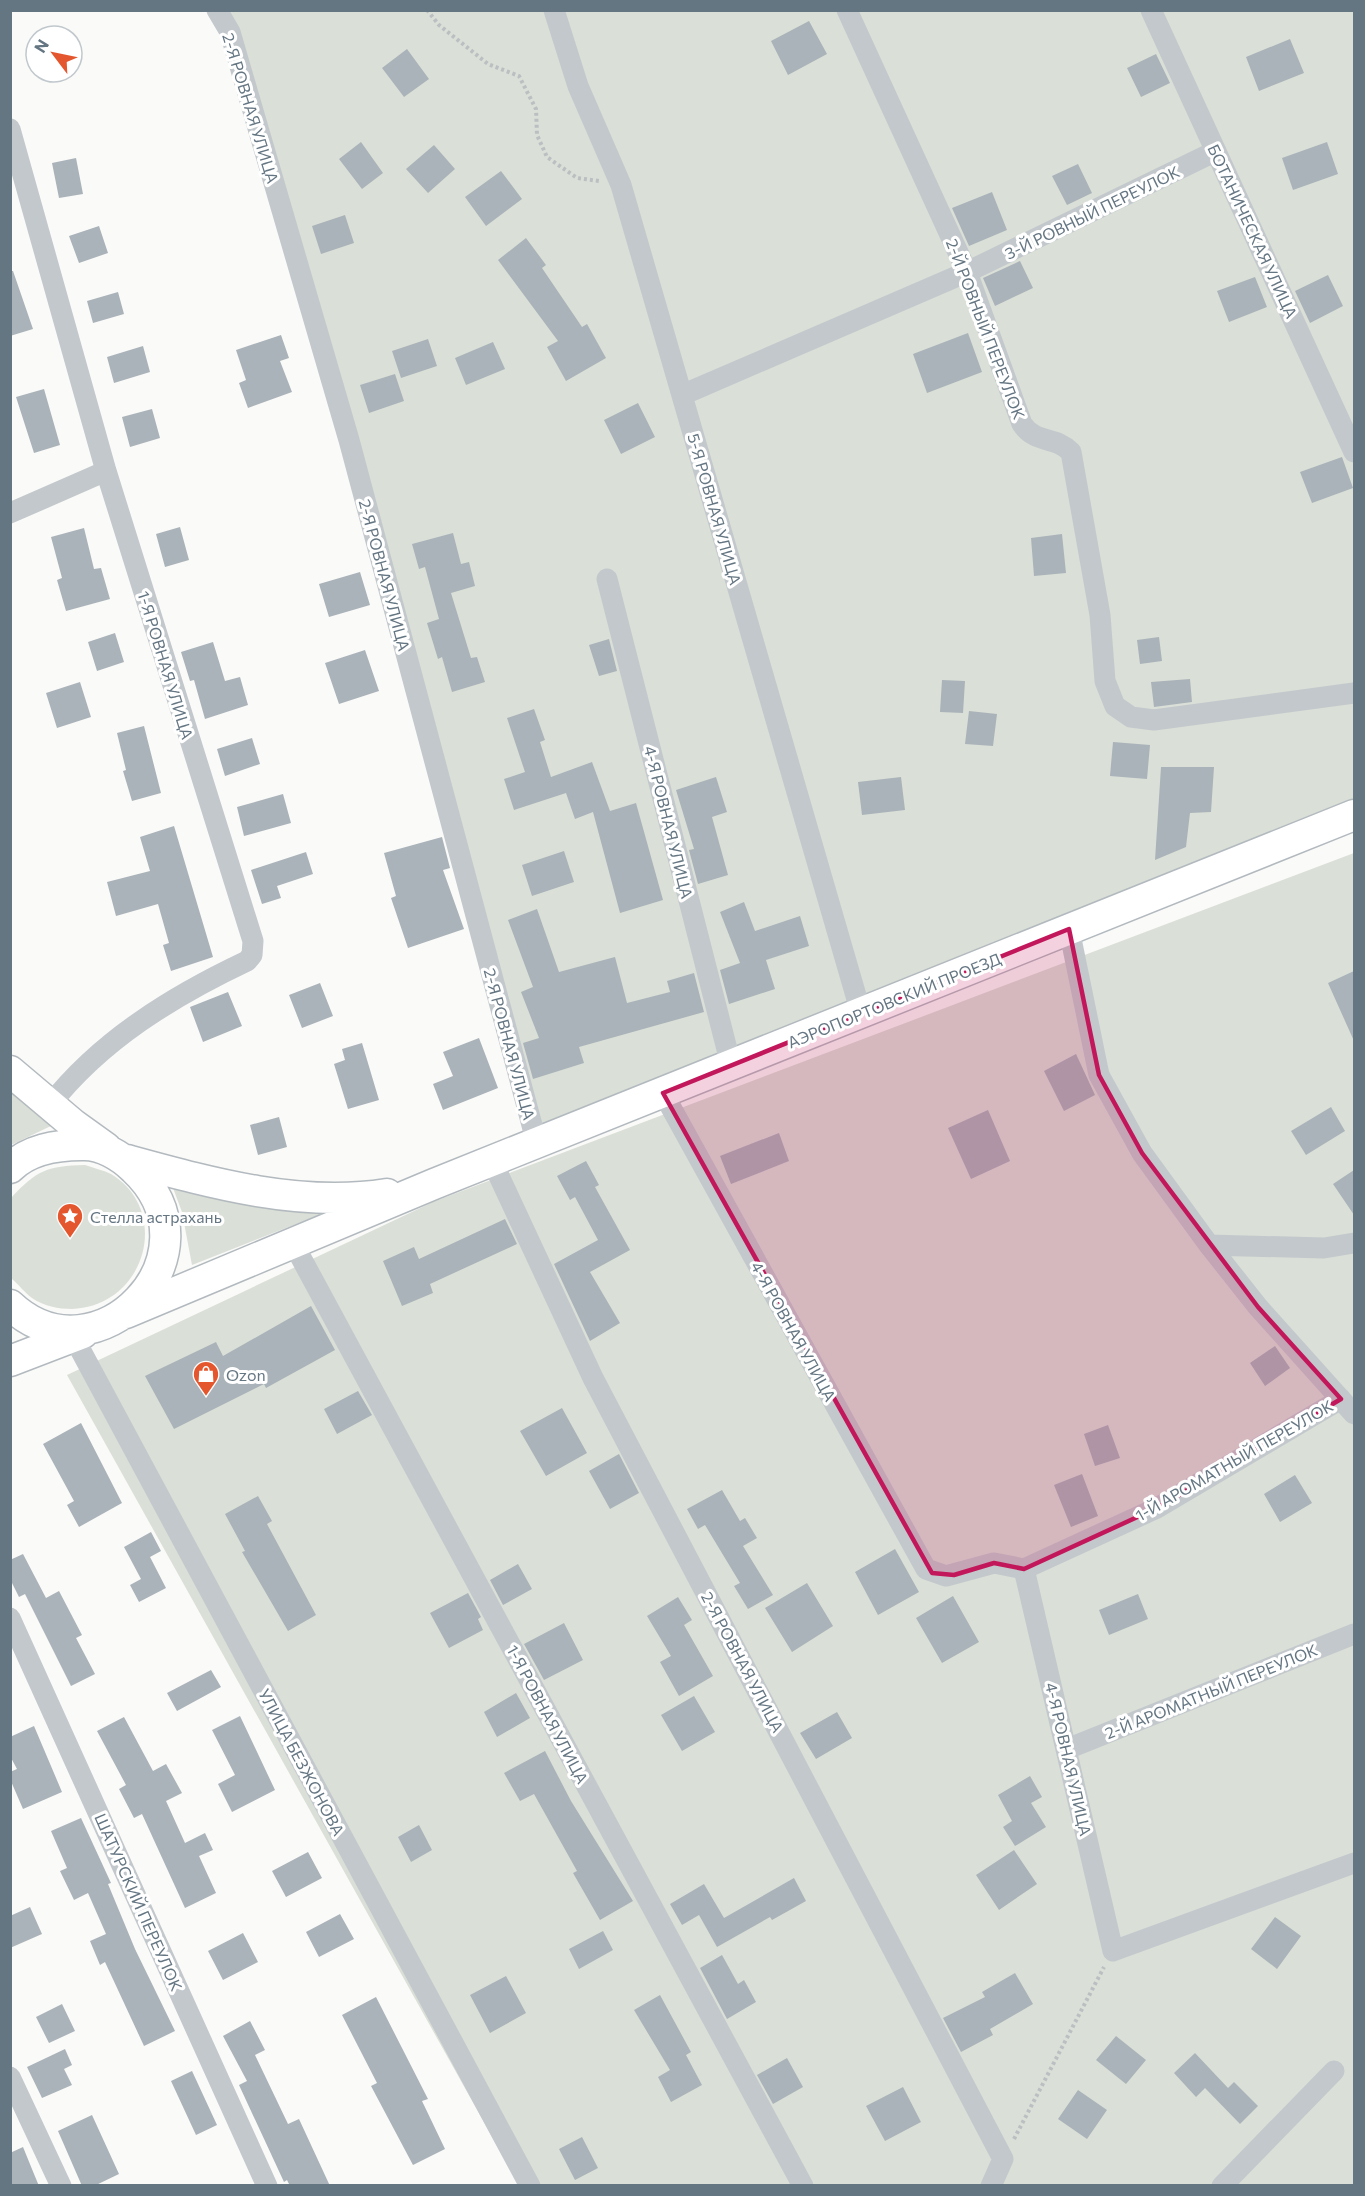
<svg xmlns="http://www.w3.org/2000/svg" width="1365" height="2196" font-family="Commissioner,sans-serif">
<style>
.green{fill:#dadfd7}
.building{fill:#aab3b9}
.lines{fill:none;stroke-linecap:round;stroke-linejoin:round}
.secondary-casing{stroke:#b3babf;stroke-width:33}
.path{stroke:#bbbfc2;stroke-width:4;stroke-dasharray:3 3;stroke-linecap:butt}
.street{stroke:#c3c8cc;stroke-width:21}
.secondary{stroke:#fff;stroke-width:30}
.marked{fill:#c2185b;fill-opacity:0.2;stroke:#c2185b;stroke-width:4.5;stroke-linejoin:round}
.labels{text-anchor:middle;dominant-baseline:central;stroke-width:6;stroke-linejoin:round;paint-order:stroke}
.street-label{font-size:16px;fill:#657683;stroke:#fff}
.poi-label{font-size:16px;fill:#657683;stroke:#fff;text-anchor:start}
</style>
<rect width="100%" height="100%" fill="#fafaf8"/>
<path class="green" d="M226,11H1354V802L537,1134Z
M1354,853V2185H519L67,1375L433,1202Z
M10,1088L53,1125L11,1145H10Z
M85,1165C93,1168 103,1170 111,1174C172,1211 146,1306 72,1309C59,1309 43,1306 32,1298C25,1293 19,1285 12,1279L11,1198C37,1170 47,1166 85,1165Z
M173,1188L322,1208L324,1213L192,1265L182,1212Z"/>
<path class="building" d="M809,21L827,54L788,75L771,41Z
M1290,39L1304,73L1259,91L1246,57Z
M407,49L429,79L404,97L382,68Z
M1156,54L1170,83L1141,97L1127,68Z
M361,142L383,173L362,189L339,159Z
M1327,142L1338,174L1293,190L1282,158Z
M434,145L455,169L428,193L406,169Z
M76,158L83,194L59,198L52,163Z
M1078,164L1092,193L1067,205L1052,176Z
M501,171L522,199L486,226L465,197Z
M992,192L1007,230L969,246L952,208Z
M345,215L354,243L321,254L312,226Z
M99,226L108,253L79,263L69,236Z
M526,238L546,265L542,268L582,327L587,324L606,358L566,381L547,347L558,341L498,260Z
M1020,261L1033,288L995,306L983,278Z
M10,271H13L33,329L10,336Z
M1328,275L1343,306L1310,323L1295,291Z
M1255,277L1267,307L1229,322L1217,291Z
M118,292L124,314L93,323L87,301Z
M968,333L982,372L927,393L913,354Z
M281,335L289,358L280,361L292,392L248,408L239,383L246,380L236,350Z
M428,339L437,366L401,378L392,351Z
M493,342L505,369L466,385L455,358Z
M143,346L150,372L114,383L107,357Z
M395,374L404,401L369,413L360,385Z
M44,389L60,445L34,453L16,397Z
M638,403L655,437L621,454L604,420Z
M152,409L160,438L130,447L122,417Z
M1342,457L1353,488L1312,503L1300,472Z
M180,527L189,560L165,567L156,534Z
M84,528L94,569L101,568L110,599L66,611L57,580L62,578L51,537Z
M453,533L461,564L469,562L475,586L451,593L471,658L477,657L485,682L452,692L442,657L438,659L427,623L439,619L425,567L419,569L412,544Z
M1062,534L1066,573L1034,576L1031,538Z
M360,572L370,605L329,617L319,584Z
M115,633L124,662L97,671L88,642Z
M1159,637L1162,661L1140,664L1137,640Z
M609,639L617,671L599,676L589,645Z
M213,642L225,681L240,677L248,705L205,719L194,680L190,681L181,652Z
M365,650L379,691L339,704L325,663Z
M1190,679L1192,702L1154,707L1151,682Z
M942,680L965,681L963,713L940,712Z
M80,682L91,717L57,728L46,693Z
M534,709L545,740L540,742L551,777L592,762L610,811L636,803L663,900L620,913L593,812L575,819L566,793L514,810L504,779L525,772L507,718Z
M969,711L997,714L993,746L965,744Z
M144,726L161,793L132,801L123,771L126,770L117,733Z
M252,738L260,764L225,776L217,749Z
M1113,742L1150,745L1147,779L1110,776Z
M1161,767H1214L1211,812L1190,813L1186,847L1155,860Z
M716,777L727,812L712,817L728,875L698,884L689,850L694,849L676,790Z
M901,777L905,810L862,815L858,782Z
M283,794L291,823L244,836L237,807Z
M174,826L213,957L171,971L163,945L169,943L158,904L116,916L107,882L150,871L140,837Z
M442,837L450,868L443,870L464,929L408,948L391,898L396,896L384,853Z
M564,851L574,882L532,896L522,865Z
M306,852L313,874L277,886L281,898L262,904L251,870Z
M744,902L755,931L800,916L809,946L766,960L775,989L729,1004L720,970L740,963L720,912Z
M537,909L559,972L615,957L627,1003L670,992L667,981L694,973L704,1012L579,1047L584,1063L533,1079L523,1043L539,1038L521,992L533,987L508,920Z
M1354,971V1041L1328,983Z
M320,983L333,1016L302,1028L289,995Z
M228,992L242,1026L203,1042L190,1007Z
M479,1038L498,1088L443,1110L433,1084L453,1076L443,1052Z
M362,1043L379,1100L348,1109L334,1064L345,1060L342,1049Z
M1076,1054L1095,1095L1064,1111L1044,1071Z
M1331,1107L1345,1131L1306,1155L1291,1131Z
M988,1110L1010,1161L971,1179L948,1128Z
M279,1117L287,1147L258,1155L250,1125Z
M779,1133L789,1161L731,1184L720,1156Z
M586,1161L599,1185L595,1187L630,1250L590,1272L620,1323L590,1341L554,1264L598,1240L575,1197L570,1200L557,1176Z
M1354,1170V1215L1333,1184Z
M505,1219L517,1244L430,1284L433,1293L402,1306L383,1261L414,1247L419,1259Z
M311,1306L335,1350L266,1388L264,1384L174,1429L145,1376L216,1342L223,1356Z
M1275,1346L1290,1368L1265,1386L1250,1363Z
M358,1391L372,1415L337,1434L324,1409Z
M562,1408L587,1453L546,1476L520,1431Z
M81,1423L122,1503L79,1527L67,1505L74,1501L43,1444Z
M1108,1425L1120,1458L1095,1466L1084,1434Z
M619,1454L639,1493L610,1509L589,1471Z
M1082,1474L1098,1516L1071,1527L1054,1485Z
M1295,1475L1312,1503L1280,1522L1264,1494Z
M722,1490L740,1521L745,1518L757,1538L743,1546L773,1595L748,1609L734,1586L740,1583L705,1525L698,1529L687,1509Z
M258,1496L272,1521L267,1524L316,1615L288,1631L242,1552L245,1551L225,1514Z
M151,1532L161,1551L150,1557L166,1588L139,1602L130,1585L141,1579L124,1547Z
M895,1549L919,1592L878,1615L855,1572Z
M23,1554L46,1598L59,1591L82,1635L76,1638L95,1674L71,1686L25,1594L19,1597L10,1579V1560Z
M518,1564L532,1589L503,1605L490,1580Z
M807,1583L833,1626L792,1652L765,1608Z
M468,1593L481,1617L478,1619L483,1630L449,1648L430,1613Z
M1138,1594L1148,1619L1109,1635L1099,1610Z
M953,1596L979,1642L942,1663L916,1618Z
M678,1597L692,1620L684,1625L713,1676L679,1696L660,1662L671,1656L647,1616Z
M564,1623L583,1660L544,1680L524,1644Z
M211,1670L221,1687L177,1711L167,1693Z
M516,1693L530,1718L497,1737L484,1712Z
M694,1696L715,1732L682,1751L661,1715Z
M837,1712L852,1738L816,1759L800,1733Z
M240,1716L275,1790L232,1812L218,1784L235,1775L212,1730Z
M124,1717L153,1771L166,1764L182,1793L166,1801L185,1843L205,1833L213,1850L199,1856L216,1893L185,1908L142,1814L134,1818L119,1789L126,1785L97,1731Z
M34,1726L62,1792L23,1809L10,1779V1772L17,1769L10,1756V1737Z
M545,1751L571,1801L633,1901L600,1920L573,1873L577,1871L534,1794L520,1801L504,1773Z
M1030,1776L1042,1797L1031,1803L1046,1827L1015,1846L1003,1827L1012,1821L998,1795Z
M81,1818L111,1883L108,1884L135,1949L175,2031L144,2046L105,1962L100,1965L90,1941L106,1934L88,1893L74,1900L60,1871L67,1868L51,1831Z
M419,1825L432,1850L411,1862L398,1837Z
M1014,1850L1037,1884L999,1910L976,1875Z
M308,1852L322,1878L286,1897L272,1871Z
M794,1878L806,1901L772,1920L770,1917L717,1947L699,1915L682,1925L670,1904L704,1884L724,1918Z
M30,1907L42,1934L10,1948V1916Z
M340,1914L354,1939L319,1957L306,1932Z
M1275,1917L1301,1936L1277,1969L1251,1949Z
M603,1931L613,1950L579,1969L569,1949Z
M243,1933L258,1962L223,1980L208,1951Z
M722,1955L738,1984L744,1980L756,2002L727,2019L700,1968Z
M1015,1973L1033,2004L990,2029L993,2035L961,2052L943,2018L985,1997L982,1992Z
M506,1976L526,2013L490,2033L470,1995Z
M660,1995L691,2052L686,2055L702,2085L671,2102L658,2077L670,2070L634,2010Z
M376,1997L428,2099L422,2101L445,2149L413,2165L371,2086L377,2083L342,2015Z
M62,2004L75,2031L49,2043L36,2017Z
M250,2021L265,2050L255,2055L288,2124L299,2119L330,2186H290L287,2180L284,2182L239,2085L247,2081L223,2036Z
M1116,2036L1146,2060L1126,2084L1096,2060Z
M65,2049L72,2065L64,2069L72,2085L42,2098L27,2067Z
M1195,2053L1228,2088L1234,2082L1258,2106L1240,2124L1205,2088L1196,2097L1174,2073Z
M787,2058L803,2087L773,2104L757,2075Z
M192,2071L217,2125L196,2135L171,2081Z
M903,2087L921,2122L885,2141L866,2106Z
M1078,2090L1107,2110L1087,2139L1058,2119Z
M92,2115L119,2174L94,2186H82L58,2131Z
M582,2137L598,2168L575,2180L559,2149Z
M23,2147L34,2174L39,2186H10V2153Z"/>
<g class="lines">
<g class="secondary-casing">
<path id="secondary" d="M10,1071L74,1125L106,1148
M127,1160C211,1183 300,1208 387,1194
M10,1168C29,1149 56,1145 82,1145C101,1144 121,1156 134,1169C225,1254 97,1387 10,1305
M126,1313L434,1184L1354,815
M10,1361L83,1333"/>
</g>
<path class="path" d="M427,10L439,25L488,64L519,76L536,109L537,135L547,157L577,178L599,181
M1014,2139L1104,1967"/>
<path class="street" d="M217,10L230,32L349,440L537,1144
M554,10L578,86L621,185L861,1013
M847,10L967,272L1022,424C1037,445 1054,435 1071,452L1100,615L1105,681L1115,706L1131,717L1154,720L1354,693
M1151,10L1354,452
M10,129L106,471L253,941L252,955L247,961C173,996 101,1040 50,1105
M682,395L967,272L1216,151
M10,513L106,471
M607,579L731,1065
M1069,929L1099,1075L1142,1153L1209,1245L1258,1307L1354,1414
M663,1093L926,1569L946,1576L994,1563L1024,1569L1157,1508L1341,1399
M492,1161L593,1378L1003,2159L991,2186
M293,1243L803,2186
M1209,1245L1324,1248L1354,1243
M60,1332L74,1338L530,2186
M1024,1569L1113,1951L1354,1863
M10,1618L267,2186
M1067,1749L1354,1634
M10,2077L61,2186
M1222,2186L1334,2071"/>
<use href="#secondary" class="secondary"/>
</g>
<path class="marked" d="M1069,929L1099,1075L1142,1153L1258,1307L1341,1399L1157,1508L1024,1569L994,1563L954,1575L932,1573L663,1093Z"/>
<defs>
<g id="sight-pin" transform="scale(1.35)"><path d="M0 17L-7.5 6A9.5 9.5 0 1 1 7.5 6Z" fill="#e4572e" stroke="#fff"/><path d="M0-6L1.8-2.2L6-1.7L2.9 1.2L3.7 5.4L0 3.3L-3.7 5.4L-2.9 1.2L-6-1.7L-1.8-2.2Z" fill="#fff"/></g>
<g id="shop-pin" transform="scale(1.35)"><path d="M0 17L-7.5 6A9.5 9.5 0 1 1 7.5 6Z" fill="#e4572e" stroke="#fff"/><path d="M-5-2.5h2.3a2.7 3.5 0 0 1 5.4 0H5L5.5 6h-11ZM-1.5-2.5h3a1.5 2.3 0 0 0-3 0Z" fill="#fff"/></g>
</defs>
<g fill-rule="evenodd">
<use href="#sight-pin" x="70" y="1216"/>
<use href="#shop-pin" x="206" y="1374"/>
</g>
<g class="labels">
<g class="street-label">
<text transform="translate(251 108) rotate(73)">2-Я РОВНАЯ УЛИЦА</text>
<text transform="translate(1092 212) rotate(-26)">3-Й РОВНЫЙ ПЕРЕУЛОК</text>
<text transform="translate(1253 231) rotate(65)">БОТАНИЧЕСКАЯ УЛИЦА</text>
<text transform="translate(986 329) rotate(69)">2-Й РОВНЫЙ ПЕРЕУЛОК</text>
<text transform="translate(715 509) rotate(74)">5-Я РОВНАЯ УЛИЦА</text>
<text transform="translate(385 575) rotate(75)">2-Я РОВНАЯ УЛИЦА</text>
<text transform="translate(166 665) rotate(73)">1-Я РОВНАЯ УЛИЦА</text>
<text transform="translate(669 822) rotate(76)">4-Я РОВНАЯ УЛИЦА</text>
<text transform="translate(894 1000) rotate(-22)">АЭРОПОРТОВСКИЙ ПРОЕЗД</text>
<text transform="translate(510 1044) rotate(75)">2-Я РОВНАЯ УЛИЦА</text>
<text transform="translate(794 1331) rotate(61)">4-Я РОВНАЯ УЛИЦА</text>
<text transform="translate(1234 1460) rotate(-30)">1-Й АРОМАТНЫЙ ПЕРЕУЛОК</text>
<text transform="translate(743 1662) rotate(62)">2-Я РОВНАЯ УЛИЦА</text>
<text transform="translate(1211 1691) rotate(-22)">2-Й АРОМАТНЫЙ ПЕРЕУЛОК</text>
<text transform="translate(548 1714) rotate(62)">1-Я РОВНАЯ УЛИЦА</text>
<text transform="translate(1069 1759) rotate(77)">4-Я РОВНАЯ УЛИЦА</text>
<text transform="translate(302 1762) rotate(62)">УЛИЦА БЕЗЖОНОВА</text>
<text transform="translate(139 1902) rotate(66)">ШАТУРСКИЙ ПЕРЕУЛОК</text>
</g>
<g class="poi-label">
<text x="90" y="1216">Стелла астрахань</text>
<text x="226" y="1374">Ozon</text>
</g>
</g>
<rect width="1365" height="2196" fill="none" stroke="#657683" stroke-width="24"/>
<g transform="translate(54 54) rotate(302)"><circle r="28" fill="#ffffff" stroke="#c1c8cd" stroke-width="1.5"/>
<path d="M0-4.5L10 22L0 15L-10 22Z" fill="#e4572e"/>
<text y="-9" font-size="16" font-weight="bold" text-anchor="middle" fill="#657683">N</text>
</g>
</svg>
